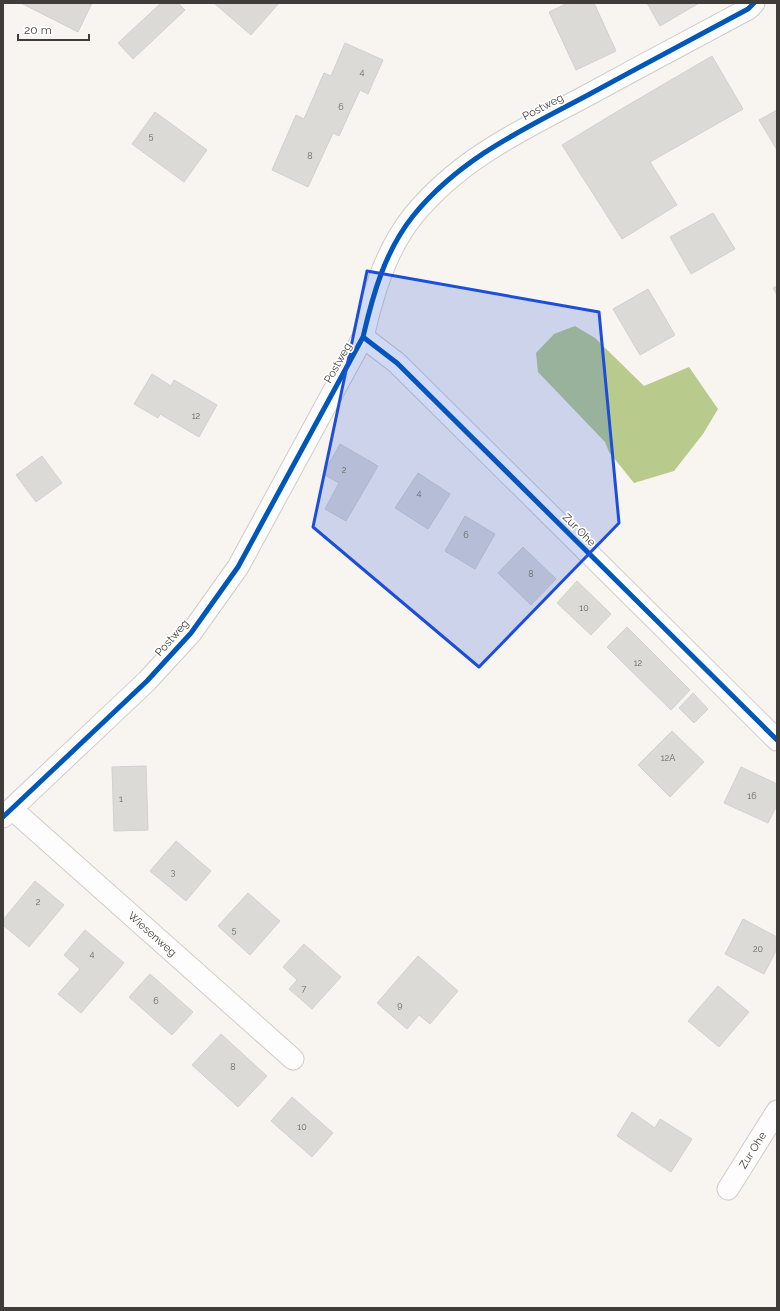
<svg xmlns="http://www.w3.org/2000/svg" width="780" height="1311" font-family="Raleway,sans-serif">
<style>
.water{fill:#b8cb8d}
.building{fill:#dcdad7;stroke:#d3d0cd}
.lines{fill:none;stroke-linecap:round;stroke-linejoin:round}
.minor-casing{stroke:#cfccc9;stroke-width:23}
.minor{stroke:#fefdfd;stroke-width:21}
.cycleway-casing{stroke:#fff;stroke-width:8}
.cycleway{stroke:#0057b8;stroke-width:5}
.marked{fill:#1d4ed8;fill-opacity:0.2;stroke:#1d4ed8;stroke-width:3;stroke-linejoin:round}
.labels{text-anchor:middle;dominant-baseline:central;stroke-width:3.5;stroke-linejoin:round;paint-order:stroke}
.number-label{font-size:9px;fill:#686562}
.street-label{font-size:11px;fill:#3f3c39;stroke:#fff}
</style>
<rect width="100%" height="100%" fill="#f8f4f0"/>
<path class="water" d="M575,326L595,338L644,386L689,367L718,409L703,434L674,471L634,483L609,452L605,442L538,372L536,353L554,334Z"/>
<path class="building" d="M21,3H92L78,32Z
M161,3H178L185,10L133,59L118,43Z
M214,3H279L251,35Z
M568,3H594L616,51L576,70L549,12Z
M647,3H699L660,26Z
M345,43L383,60L368,94L360,90L339,136L333,133L308,187L272,170L296,115L304,119L324,73L331,76Z
M712,56L743,109L650,162L677,205L622,239L562,145L618,111Z
M777,110V150L759,120Z
M155,112L207,150L184,182L132,144Z
M713,213L735,249L691,274L670,237Z
M777,286V295L773,288Z
M648,289L675,335L640,355L613,309Z
M152,374L171,386L174,380L217,405L199,437L160,414L158,418L134,404Z
M340,444L378,466L346,521L325,509L339,483L323,474Z
M42,456L62,483L36,502L16,475Z
M418,473L450,494L428,529L395,508Z
M465,516L495,534L475,569L445,551Z
M523,547L556,579L531,605L498,573Z
M577,581L611,614L591,635L557,603Z
M627,627L690,690L671,710L607,647Z
M693,693L708,709L694,723L679,708Z
M672,731L704,762L670,797L638,765Z
M146,766L148,830L114,831L112,767Z
M741,767L777,784V805L768,823L724,803Z
M176,841L211,871L186,901L150,871Z
M35,881L64,905L29,947L3,925V920Z
M248,893L280,921L250,955L218,926Z
M743,919L777,937V949L764,974L725,954Z
M85,930L124,963L81,1013L58,994L80,969L64,955Z
M304,944L341,977L312,1009L289,989L297,980L283,967Z
M418,956L458,991L430,1024L419,1015L407,1029L377,1003Z
M150,974L193,1012L172,1035L129,997Z
M718,986L749,1012L719,1047L688,1021Z
M221,1034L267,1076L238,1107L192,1065Z
M292,1097L333,1133L312,1157L271,1121Z
M632,1112L655,1128L660,1119L692,1139L671,1172L617,1136Z"/>
<g class="lines">
<g class="minor-casing">
<g id="minor">
<path d="M363,337L397,363L777,740"/>
<path id="s1" d="M12,809L293,1059"/>
<path d="M3,817L147,681L191,633L238,567L363,337C373,294 385,251 413,216C460,158 524,129 588,95C641,66 694,38 748,9L754,3"/>
<path id="s2" d="M728,1189L777,1111"/>
</g>
</g>
<use href="#minor" class="minor"/>
<g class="cycleway-casing">
<path id="cycleway" d="M363,337L397,363L777,740
M3,817L147,681L191,633L238,567L363,337C373,294 385,251 413,216C460,158 524,129 588,95C641,66 694,38 748,9L754,3"/>
</g>
<use href="#cycleway" class="cycleway"/>
</g>
<path class="marked" d="M367,271L599,312L619,523L479,667L313,527Z"/>
<g class="labels">
<g class="number-label">
<text x="362" y="72">4</text>
<text x="341" y="107">6</text>
<text x="151" y="136">5</text>
<text x="310" y="156">8</text>
<text x="196" y="416">12</text>
<text x="344" y="470">2</text>
<text x="419" y="493">4</text>
<text x="466" y="535">6</text>
<text x="531" y="574">8</text>
<text x="584" y="608">10</text>
<text x="638" y="663">12</text>
<text x="668" y="758">12A</text>
<text x="752" y="796">16</text>
<text x="121" y="799">1</text>
<text x="173" y="872">3</text>
<text x="38" y="902">2</text>
<text x="234" y="930">5</text>
<text x="758" y="949">20</text>
<text x="92" y="954">4</text>
<text x="304" y="989">7</text>
<text x="156" y="1001">6</text>
<text x="400" y="1005">9</text>
<text x="233" y="1067">8</text>
<text x="302" y="1127">10</text>
</g>
<g class="street-label">
<text transform="translate(543 107) rotate(-28)">Postweg</text>
<text transform="translate(338 363) rotate(-61)">Postweg</text>
<text transform="translate(579 530) rotate(45)">Zur Ohe</text>
<text transform="translate(172 638) rotate(-49)">Postweg</text>
<text stroke="none"><textPath href="#s1" startOffset="188">Wiesenweg</textPath></text>
<text stroke="none"><textPath href="#s2" startOffset="46">Zur Ohe</textPath></text>
</g>
</g>
<rect width="780" height="1311" fill="none" stroke="#3f3c39" stroke-width="8"/>
<path d="M18 34v6h71v-6" fill="none" stroke="#3f3c39" stroke-width="2"/>
<text x="24" y="34" font-size="12" fill="#3f3c39" stroke="#ffffff" stroke-width="3" paint-order="stroke">20 m</text>
</svg>
